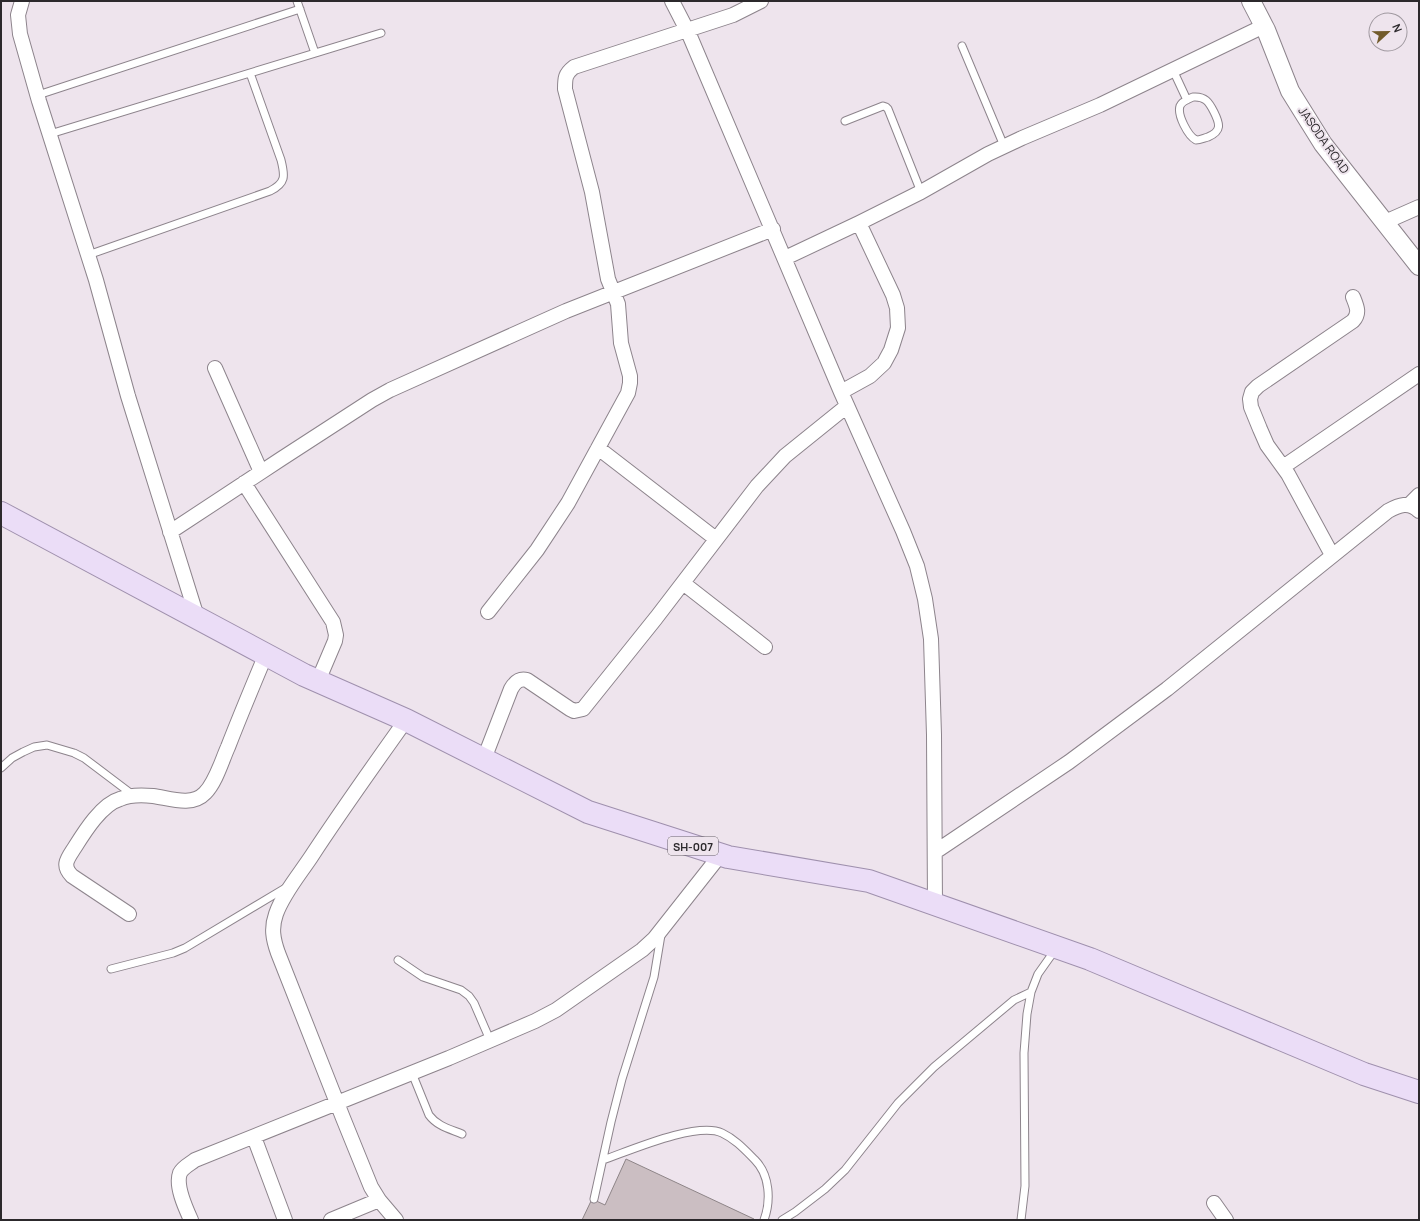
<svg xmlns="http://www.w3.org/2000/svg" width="1420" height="1221" font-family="Manrope,sans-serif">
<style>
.building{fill:#cbbec2;stroke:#8e8588}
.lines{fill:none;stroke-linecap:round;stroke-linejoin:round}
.service-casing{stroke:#8d848c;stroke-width:9}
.minor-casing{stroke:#8d848c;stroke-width:16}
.tertiary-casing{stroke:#8d848c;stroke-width:20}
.primary-casing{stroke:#9f90ad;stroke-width:24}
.service{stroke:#fff;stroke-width:7}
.minor{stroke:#fff;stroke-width:14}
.tertiary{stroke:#fff;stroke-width:18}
.primary{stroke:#ebddf7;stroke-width:22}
.labels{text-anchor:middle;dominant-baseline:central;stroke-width:4;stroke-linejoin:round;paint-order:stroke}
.shield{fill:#eee4ed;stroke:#666166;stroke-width:1}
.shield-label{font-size:11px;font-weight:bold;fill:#2c292c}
.street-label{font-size:12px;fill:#2c292c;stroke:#eee4ed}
</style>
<rect width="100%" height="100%" fill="#eee4ed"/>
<path class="building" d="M626,1159L754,1219L753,1220H582L592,1199L605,1205Z"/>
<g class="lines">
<g class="service-casing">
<path id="service" d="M297,1L315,53
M962,46L1004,146
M1173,70L1187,100
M38,95L300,9
M1193,97C1205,96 1209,102 1214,112C1220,124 1222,131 1208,137C1204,138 1200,140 1196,140C1188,136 1177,115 1180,106C1182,101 1189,99 1193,97Z
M845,121L883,106L886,107L888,109L921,192
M50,134L381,33
M88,255L270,191C286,183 285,176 281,160L250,73
M1,768L12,758L23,752L34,747L47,745L74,753L84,758L133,795
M398,960L423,977L461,990L469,996L474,1003L490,1040
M111,969L173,953L185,948L287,887
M412,1073L429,1115C437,1126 450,1129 462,1134
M603,1160C629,1151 697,1121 722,1133C735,1139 745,1150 755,1160C770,1175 771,1201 764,1220
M594,1199L611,1122L622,1079L654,977L661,935
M782,1220L795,1212L825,1189L845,1170L898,1103L934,1067L1014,1000L1031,992
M1021,1220L1025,1186L1024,1053L1027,1014L1031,992L1038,974L1055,950"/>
</g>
<g class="minor-casing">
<path id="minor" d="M22,1L18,15L20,34L39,101L96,280L128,396L197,617
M672,1L689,34L841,392L903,531L917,566L925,599L931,639L934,735L935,905
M1385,222L1419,207
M785,258L859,223L921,192L988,154L1022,138L1100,105L1264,26
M215,368L261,472
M841,392L870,376L884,363L891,350L898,328L897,308L893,295L859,223
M598,448L716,539
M1283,467L1419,374
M244,483L333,622L336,635L335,641L318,681
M1409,505L1419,495
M170,532L281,459L372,400L390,390L566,311L773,229
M1332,555L1288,474L1267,445L1260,429L1251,407L1250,399L1252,392L1258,386L1353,321C1360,313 1357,307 1353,297
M683,583L765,647
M488,612L537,550L568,503L628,393L630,383V376L621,343L618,304L608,279L592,192L565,89C565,78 565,74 574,67L733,15L761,1
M484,759L511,689C515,682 519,678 527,680L570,709L574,711L583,709L656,618L757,486L785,456L847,406
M935,852L1069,762L1167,689L1388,511C1399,505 1409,501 1419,511
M129,914L72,876C61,865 68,858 75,847C85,831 102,804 120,799C129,795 143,795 153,796C169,798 192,807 205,793C216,782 222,760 228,747C240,716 253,685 266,654
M254,1137L285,1220
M1214,1203L1226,1220
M191,1220C186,1209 175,1186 180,1173C183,1167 190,1164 195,1160L449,1058L535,1021L556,1010L642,950L654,939L721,854
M331,1220L379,1200
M396,1220L379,1200L371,1187L343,1118L278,953C273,939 271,928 276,914C283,894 299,875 311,857C341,811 374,765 406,720"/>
</g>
<g class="tertiary-casing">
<path id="tertiary" d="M1251,1L1266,30L1290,91L1323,144L1419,266"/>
</g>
<g class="primary-casing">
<path id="primary" d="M1,513L304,675L406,720L588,812L728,857L869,881L1090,959L1364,1074L1419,1092"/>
</g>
<use href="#service" class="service"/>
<use href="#minor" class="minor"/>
<use href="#tertiary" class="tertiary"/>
<use href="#primary" class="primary"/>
</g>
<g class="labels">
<rect class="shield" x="668" y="837" width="50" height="18" rx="3"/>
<g class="shield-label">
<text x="693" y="846">SH-007</text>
</g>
<g class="street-label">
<text transform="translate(1324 140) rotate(55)">JASODA ROAD</text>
</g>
</g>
<rect width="1420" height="1221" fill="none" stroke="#2c292c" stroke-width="4"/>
<g transform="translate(1388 32) rotate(68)"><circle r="19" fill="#eee4ed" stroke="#a099a0"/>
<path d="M0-3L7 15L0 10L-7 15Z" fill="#725b2b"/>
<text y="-6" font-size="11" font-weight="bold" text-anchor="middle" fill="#2c292c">N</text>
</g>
</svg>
